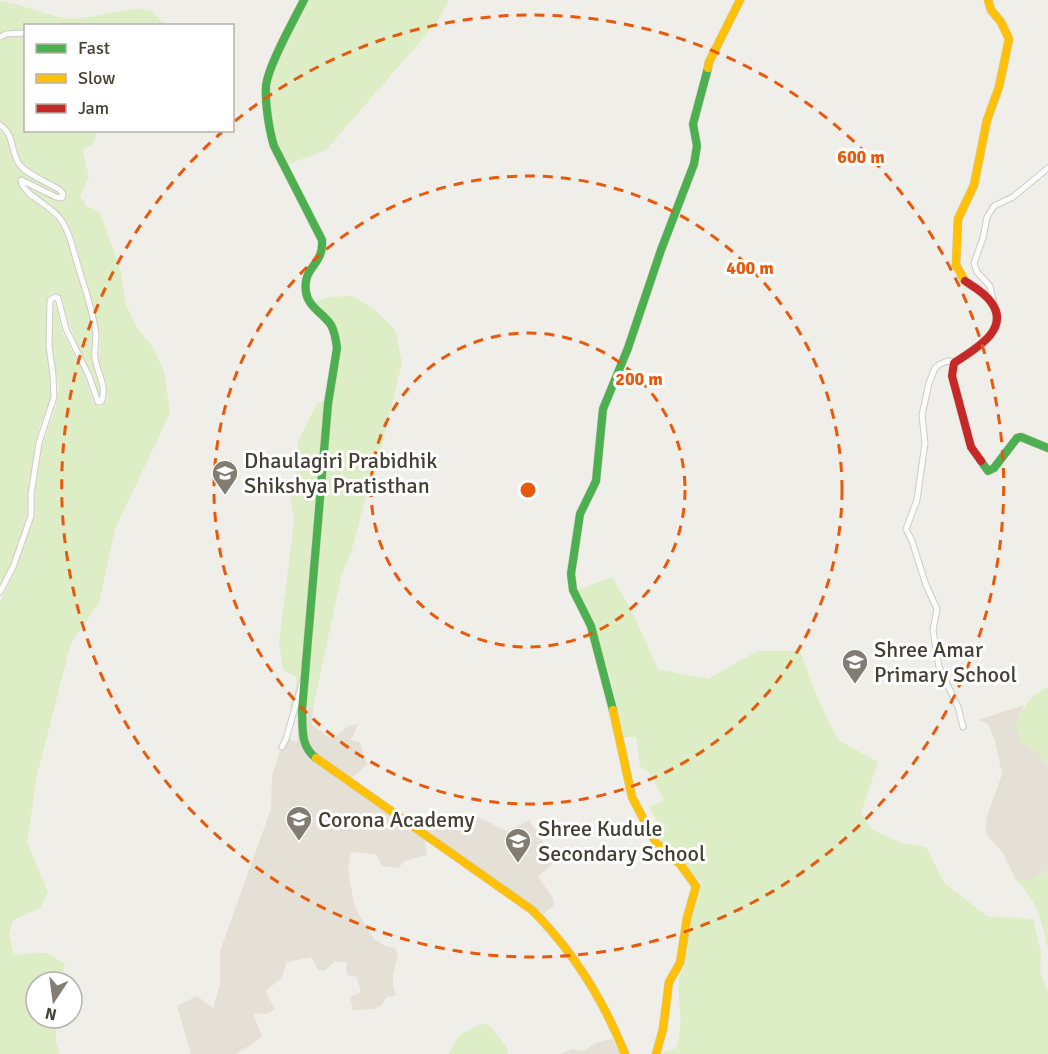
<svg xmlns="http://www.w3.org/2000/svg" width="1048" height="1054" font-family="Signika,sans-serif">
<style>
.residential{fill:#e5e0d5}
.green{fill:#ddedc5}
.lines{fill:none;stroke-linecap:round;stroke-linejoin:round}
.street-casing{stroke:#cecbc5;stroke-width:7}
.fast-casing{stroke:#d0cbbe;stroke-width:9}
.slow-casing{stroke:#d0cbbe;stroke-width:9}
.jam-casing{stroke:#d0cbbe;stroke-width:9}
.street{stroke:#fdfcfc;stroke-width:5}
.fast{stroke:#4caf50;stroke-width:8}
.slow{stroke:#ffc107;stroke-width:8}
.jam{stroke:#c62828;stroke-width:8}
.ring{fill:none;stroke:#e8590c;stroke-width:3;stroke-dasharray:10 8}
.labels{text-anchor:middle;dominant-baseline:central;stroke-width:6;stroke-linejoin:round;paint-order:stroke}
.poi-label{font-size:22px;fill:#463f33;stroke:#fff;text-anchor:start}
.centre{fill:#e8590c;stroke:#fff;stroke-width:3}
.ring-label{font-size:18px;text-anchor:middle;font-weight:bold;fill:#e8590c;stroke:#fff;stroke-width:6;stroke-linejoin:round;paint-order:stroke}
</style>
<rect width="100%" height="100%" fill="#f0eee8"/>
<path class="residential" d="M1024,705L1015,726L1023,743L1038,753L1048,766V869L1032,880H1016L1003,853L990,839L985,830L987,816L1002,774L995,741L988,724L978,720Z
M313,708L312,725L332,739L348,726L358,724L351,740L360,742L367,764L352,778L356,790L424,836L427,855L405,861L398,868L382,866L376,854L351,852L348,870L354,904L358,913L374,939L385,946L395,948L398,955L393,973V986L396,995L387,997L381,1006L374,1009L353,1010L350,997L361,992L357,977L347,975L346,962L335,961L325,970L318,971L312,957L287,962L281,979L265,991L275,1009L267,1014L253,1013L262,1037L236,1054H191L177,1006L197,996L213,1008L220,985V951L271,809L272,775L279,754L289,739L297,742L299,709Z
M478,817L507,831L529,820L549,851L553,863L538,877L553,898L554,906L543,914L426,830L450,822Z
M613,1039L620,1054H560L572,1049L584,1051L598,1042Z"/>
<path class="green" d="M306,0H449L437,22L326,150L289,164C270,141 267,105 270,76Z
M0,1C22,4 42,14 64,18C86,22 139,2 153,12C157,16 161,22 166,25L26,26V130L97,131C95,142 93,146 82,150L89,178L80,195L86,206L100,213L121,271L125,302L136,326L154,349L164,372L170,413L115,529L99,603L71,643L37,775L27,842L48,892L40,908L13,920L9,935L14,954L47,953L65,964L61,982H36V1018H56V1043L60,1054H0V602L16,568L35,514V490L41,449L55,410L59,388L51,347L53,305H56L62,332L83,372L93,403L101,407L107,400L106,384L99,361L100,336L75,242L67,222L52,205L28,190L27,184C38,191 50,200 64,201L66,194C53,181 30,174 20,160C10,146 21,136 0,123Z
M0,130C10,138 12,153 15,165L60,194L59,196C46,190 34,181 21,178L18,181L25,193L52,212L72,246L87,301L100,381V399H98C90,364 69,334 62,298L60,295L53,293L48,296L46,306V350L49,366L51,401L40,424L35,447L27,513L23,530L9,571L0,587Z
M352,296L374,309L395,330L402,362L372,487L366,496L352,550L342,573L313,708H289L296,689V677L283,670L279,642L294,521L290,494L296,480L298,441L318,402L330,399L339,342L311,303L329,297Z
M612,577L631,610L658,669L708,679L757,651H800L818,699L838,740L878,762L861,813L872,830L902,843L926,847L945,884L987,916L1033,919L1041,952L1040,972L1048,992V1054H659L676,1048C685,1019 677,1007 679,980C679,975 683,972 684,967C688,955 684,942 687,930C691,913 699,899 701,882L653,833L662,830L649,807L664,800L651,775L640,766L636,737H624L610,676L594,630L578,590Z
M1048,687V766L1038,753L1023,743L1015,726C1023,707 1030,696 1048,687Z
M1048,869V950C1041,920 1039,903 1016,880H1032Z
M480,1024L489,1025L508,1049L507,1054H448L460,1035Z"/>
<g class="lines">
<g class="street-casing">
<path id="street" d="M0,37L6,34L26,33
M0,125C15,135 10,150 19,164C26,174 49,183 60,190L63,194L62,198L56,197L21,180C23,196 51,204 62,221C70,234 72,245 76,259C83,284 93,309 96,335C96,343 94,350 95,358C97,373 108,387 101,402H98L89,376L66,329L58,298L55,297L50,300L49,346L53,375L54,397L39,443L31,494V516L13,567L0,592
M994,305L990,286L977,272L974,263L983,238L987,217L994,206L1013,197L1048,168
M956,362L948,361L940,364L935,368L929,383L922,415L925,443L917,500L906,529L912,541L926,585L937,609L933,630L939,667L958,707L963,727
M282,747L286,739L302,683"/>
</g>
<g class="fast-casing">
<path id="fast" d="M304,0C294,20 268,66 266,86C265,103 269,130 274,146L322,240C324,266 302,266 306,292C308,307 323,313 331,325C335,332 336,340 337,348L328,404L302,710C303,729 300,746 316,758
M981,461L988,471L994,468L1017,438L1021,437L1048,448
M613,710L591,626L573,590L571,574L580,514L596,481L603,409L628,348L661,250L694,164L697,146L693,124L708,68"/>
</g>
<g class="slow-casing">
<path id="slow" d="M708,68L709,62L740,0
M965,281L956,265L958,219L974,185L987,120L999,87L1009,39L1001,22L991,10L988,0
M613,710L632,797L656,843L680,864L696,886L687,918L680,963L669,982L663,1029L656,1054
M316,758L532,910C574,952 603,999 625,1054"/>
</g>
<g class="jam-casing">
<path id="jam" d="M965,281C974,287 985,293 991,302C1012,330 973,350 954,363L952,376L971,447L981,461"/>
</g>
<use href="#street" class="street"/>
<use href="#fast" class="fast"/>
<use href="#slow" class="slow"/>
<use href="#jam" class="jam"/>
</g>
<g class="ring">
<circle cx="528" cy="490" r="157"/>
<circle cx="528" cy="490" r="314"/>
<path d="M235 121A471 471 0 1 1 222 132"/>
</g>
<defs>
<g id="university-pin" transform="scale(1.35)"><path d="M0 17L-7.5 6A9.5 9.5 0 1 1 7.5 6Z" fill="#827c72" stroke="#fff"/><path d="M0-5L7-2L0 1L-7-2ZM-4 1L0 2.5L4 1V4Q0 6-4 4Z" fill="#fff"/></g>
<g id="school-pin" transform="scale(1.35)"><path d="M0 17L-7.5 6A9.5 9.5 0 1 1 7.5 6Z" fill="#827c72" stroke="#fff"/><path d="M0-5L7-2L0 1L-7-2ZM-4 1L0 2.5L4 1V4Q0 6-4 4Z" fill="#fff"/></g>
</defs>
<g fill-rule="evenodd">
<use href="#university-pin" x="225" y="473"/>
<use href="#school-pin" x="855" y="662"/>
<use href="#school-pin" x="299" y="819"/>
<use href="#school-pin" x="518" y="841"/>
</g>
<g class="labels">
<g class="poi-label">
<text x="244" y="460">Dhaulagiri Prabidhik<tspan x="244" dy="25">Shikshya Pratisthan</tspan></text>
<text x="874" y="649">Shree Amar<tspan x="874" dy="25">Primary School</tspan></text>
<text x="318" y="819">Corona Academy</text>
<text x="538" y="828">Shree Kudule<tspan x="538" dy="25">Secondary School</tspan></text>
</g>
</g>
<circle cx="528" cy="490" r="9" class="centre"/>
<g class="ring-label">
<text x="861" y="163">600 m</text>
<text x="750" y="274">400 m</text>
<text x="639" y="385">200 m</text>
</g>
<rect x="24" y="24" width="210" height="108" fill="#ffffff" stroke="#b5b2ad" stroke-width="1.5"/>
<rect x="36" y="44" width="30" height="9" fill="#4caf50" stroke="#b5b2ad" stroke-width="1.5"/>
<text x="78" y="54" font-size="18" fill="#463f33">Fast</text>
<rect x="36" y="74" width="30" height="9" fill="#ffc107" stroke="#b5b2ad" stroke-width="1.5"/>
<text x="78" y="84" font-size="18" fill="#463f33">Slow</text>
<rect x="36" y="104" width="30" height="9" fill="#c62828" stroke="#b5b2ad" stroke-width="1.5"/>
<text x="78" y="114" font-size="18" fill="#463f33">Jam</text>
<g transform="translate(54 1000) rotate(193)"><circle r="28" fill="#ffffff" stroke="#b5b2ad" stroke-width="1.5"/>
<path d="M0-4.5L10 22L0 15L-10 22Z" fill="#827c72"/>
<text y="-9" font-size="16" font-weight="bold" text-anchor="middle" fill="#463f33">N</text>
</g>
</svg>
